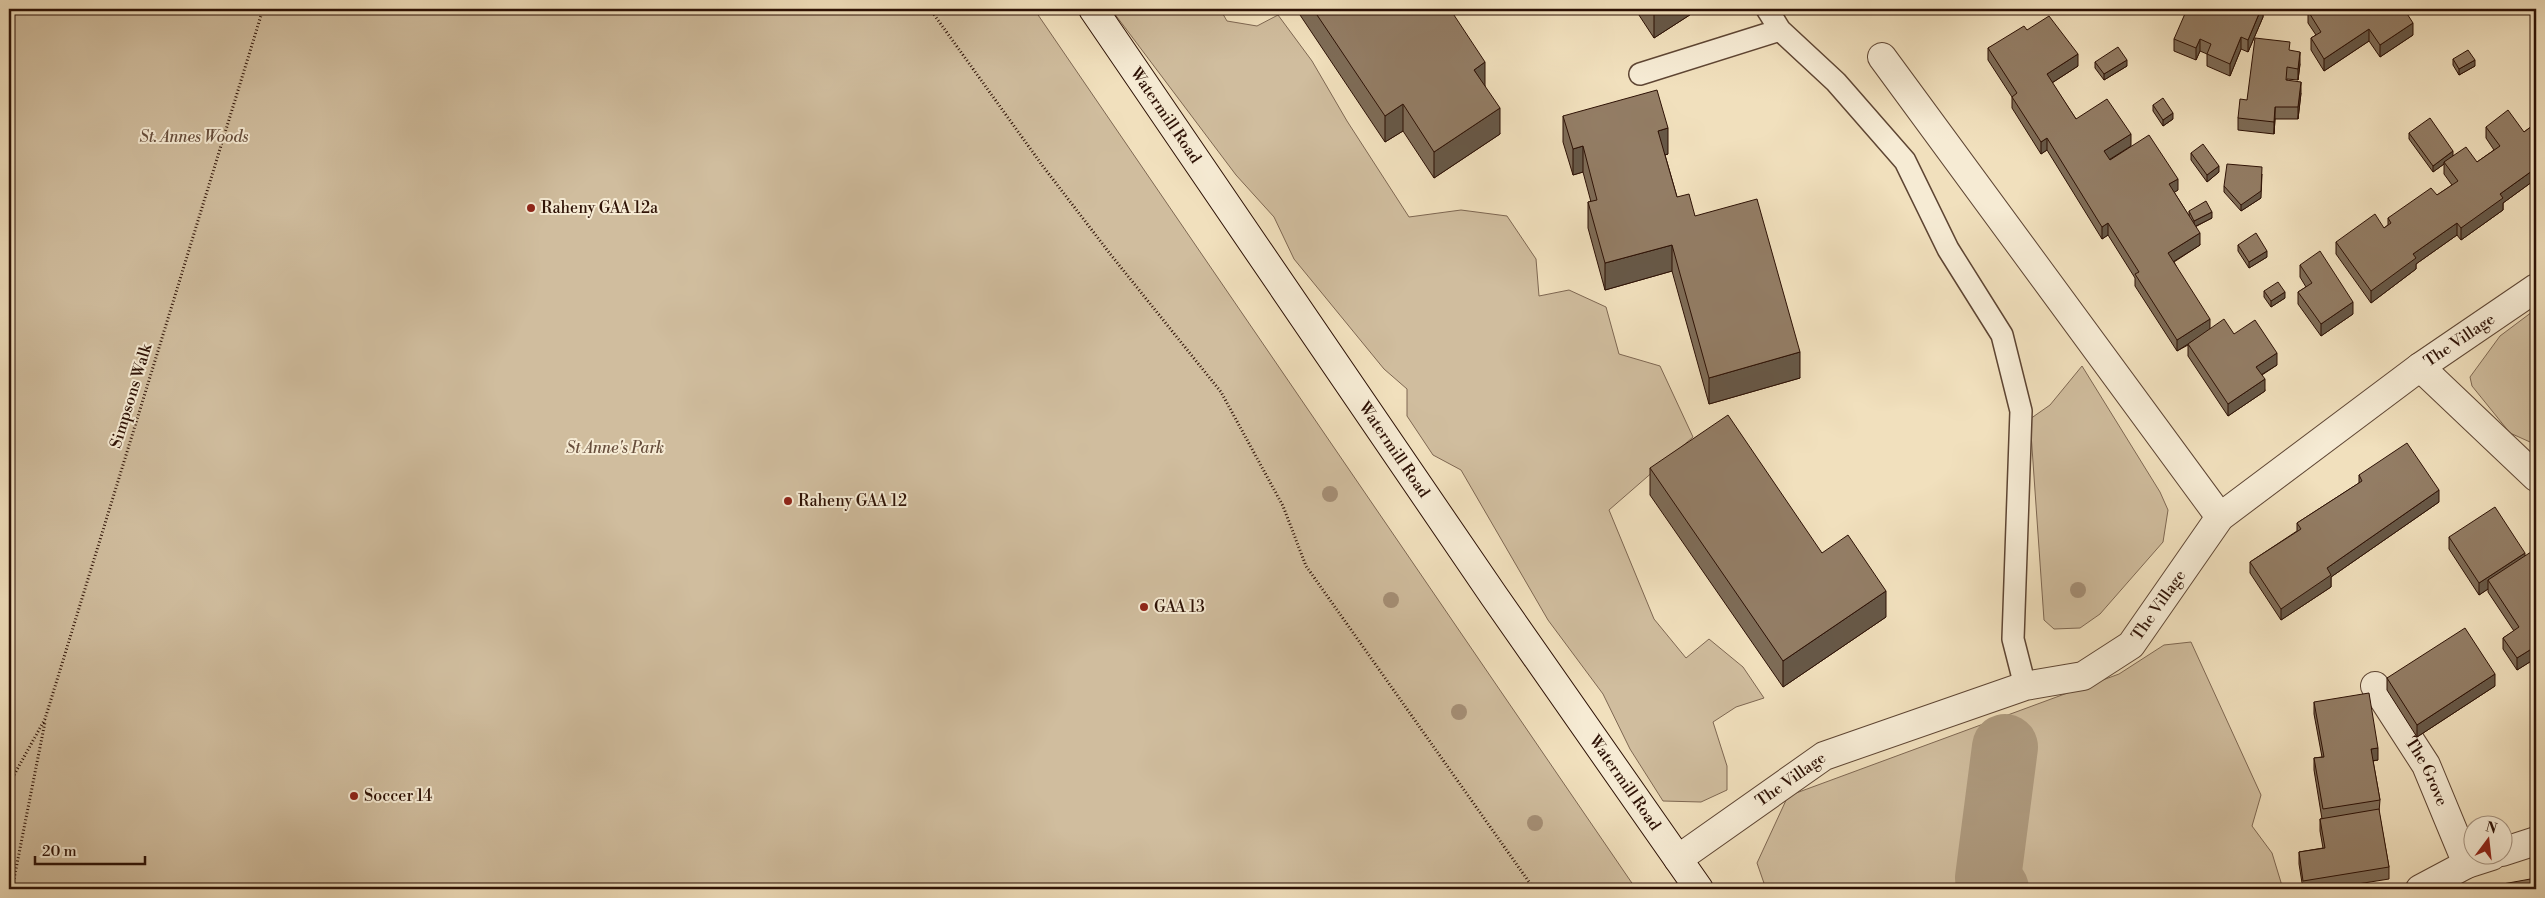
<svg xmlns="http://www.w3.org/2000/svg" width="2545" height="898" font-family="'Libre Bodoni',serif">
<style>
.green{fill:#d0bd9e;stroke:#7e6752}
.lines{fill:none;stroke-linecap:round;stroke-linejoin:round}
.river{stroke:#ae9a7e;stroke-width:66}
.service-casing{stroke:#5e4533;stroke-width:24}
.minor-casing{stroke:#5e4533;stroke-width:30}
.secondary-casing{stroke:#2d1105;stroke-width:30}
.path{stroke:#2d1105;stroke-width:3;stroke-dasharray:1 2.5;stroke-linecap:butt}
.service{stroke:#f6ebd4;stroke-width:21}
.minor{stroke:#f6ebd4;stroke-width:28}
.secondary{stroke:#f6ebd4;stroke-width:28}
.tree{fill:#a58f76}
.wall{fill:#7e6c57;stroke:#2d1105}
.shaded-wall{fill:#675847;stroke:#2d1105}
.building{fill:#937d65;stroke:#2d1105}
.poi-dot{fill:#8f2418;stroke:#f6ebd4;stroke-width:2}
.labels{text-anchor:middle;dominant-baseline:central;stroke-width:4;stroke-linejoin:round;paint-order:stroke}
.street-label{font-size:16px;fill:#2d1105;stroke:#f6ebd4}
.park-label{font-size:16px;font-style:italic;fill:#664d3b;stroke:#f6ebd4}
.poi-label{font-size:16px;fill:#2d1105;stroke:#f6ebd4;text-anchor:start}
</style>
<rect width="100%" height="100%" fill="#f1e0bd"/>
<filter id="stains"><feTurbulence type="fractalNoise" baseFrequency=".004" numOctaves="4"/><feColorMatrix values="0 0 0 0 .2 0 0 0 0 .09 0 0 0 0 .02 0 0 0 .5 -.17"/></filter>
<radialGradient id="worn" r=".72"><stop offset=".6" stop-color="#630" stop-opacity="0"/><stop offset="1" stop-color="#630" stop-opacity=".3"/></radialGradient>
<path class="green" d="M9,9H1034L1636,889H9Z
M1111,9H1220L1227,21L1257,26L1278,15L1312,61L1347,121L1409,217L1461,210L1507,216L1536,259L1539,296L1569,290L1606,307L1619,354L1660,366L1693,437L1609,510L1654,619L1686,658L1709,639L1743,667L1764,698L1736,707L1713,722L1727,766V790L1701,802L1663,801L1630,749L1603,694L1548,620L1461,470L1433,455L1407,416V389L1384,369L1294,259L1274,217L1236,175Z
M2536,309V434L2530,442L2510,433L2472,386L2470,377L2500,336Z
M2082,366L2160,492L2168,510L2163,542L2100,614L2080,628L2054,629L2044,620L2030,419L2050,405Z
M2191,642L2261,795L2252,826L2272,853L2283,889H1766L1757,863L1788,796L2119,674L2164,645Z"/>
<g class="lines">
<path class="river" d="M1996,889L1988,878L2005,747"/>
<g class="service-casing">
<path id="service" d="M1767,9L1780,30
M1640,74L1780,30L1836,82L1905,161L1948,249L2002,335L2021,411L2013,639L2025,686"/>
</g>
<g class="minor-casing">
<g id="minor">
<path d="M1882,57L2220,517"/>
<path d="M2420,367L2536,477"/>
<path id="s1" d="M2375,686L2426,765L2467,864"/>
<path d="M2502,852L2536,841"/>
<path id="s2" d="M1678,859L1824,756L2025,686L2083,676L2131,645L2220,517L2420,367L2536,288"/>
<path d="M2420,889L2467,864L2492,856"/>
</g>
</g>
<g class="secondary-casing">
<g id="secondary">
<path id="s3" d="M1093,9L1494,596L1699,889"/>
</g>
</g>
<path class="path" d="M930,9L1042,165L1111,255L1221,392L1283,506L1306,566L1534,889
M9,784L45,719L263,9
M12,889L45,722"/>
<use href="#service" class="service"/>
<use href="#minor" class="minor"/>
<use href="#secondary" class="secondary"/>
</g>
<g class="tree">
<circle cx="1330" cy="494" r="8"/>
<circle cx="2078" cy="590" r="8"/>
<circle cx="1391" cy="600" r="8"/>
<circle cx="1459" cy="712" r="8"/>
<circle cx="1535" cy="823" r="8"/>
</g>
<path class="wall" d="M1296,9H1450L1485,86L1500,134L1434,178L1403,131L1385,142Z
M1635,9H1699L1654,38Z
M2263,9V17L2248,52L2241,49L2230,76L2207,66V54L2200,51L2196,60L2174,51V39L2196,13Z
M2308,11L2413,35L2380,57L2369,41L2324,71L2311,50V38L2316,35L2308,23Z
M2027,30L2078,66L2052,83L2076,119L2131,146L2110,160L2178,190L2174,192L2189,216V211L2212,218L2195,227L2200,245L2174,262L2210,329L2234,334L2277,365L2262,375L2265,391L2228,416L2188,356V345L2177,351L2135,286V278L2108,235L2102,239L2047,150L2041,154L2012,108V97L1988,60V48Z
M2290,51L2300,64L2298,80L2287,79V80L2301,93L2298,119H2275L2274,134L2238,130V118L2247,100Z
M2453,59L2475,66L2459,75L2453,65Z
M2095,62L2127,66L2104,80L2095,68Z
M2536,101V115L2535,113V102Z
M2153,105L2173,119L2163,126L2153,111Z
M1563,116L1668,154L1665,155L1677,197L1695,216L1800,378L1709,404L1672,271L1605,290L1588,228V202H1591L1583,172L1573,175L1563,142Z
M2536,123V179L2503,203V210L2461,240L2457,235L2416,264V269L2371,303L2336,254V242L2384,228L2388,225V218L2437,195L2452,185L2444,174V164L2433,172L2409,139V133L2453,156L2477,162L2494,150L2486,138V127L2524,132Z
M2191,153L2219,172L2207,182L2191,160Z
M2224,186L2261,198L2241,211L2224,192Z
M2238,245L2267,257L2249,268L2238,251Z
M2300,265L2353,314L2321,336L2298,304V292L2306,287L2300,277Z
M2264,291L2285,298L2271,307L2264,297Z
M1650,468L1822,553L1886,617L1783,687L1650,495Z
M2359,475L2439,502L2331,577V587L2281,620L2250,573V562L2297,531V523L2359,483Z
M2449,537L2525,556L2536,553V665L2533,660L2517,670L2503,649V638L2514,631L2488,592V589L2479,595L2449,549Z
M2387,678L2495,686L2417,737L2387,690Z
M2314,702L2378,760L2373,761L2380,800L2379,812L2389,867V879L2326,889H2303L2299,864V852L2323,848L2320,831V819H2322L2314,770V758L2322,757L2314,714Z"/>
<path class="shaded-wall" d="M1659,9H1699L1654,38V12Z
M2261,9H2263V17L2248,52V40Z
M2412,9H2418L2412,13Z
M2413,23V35L2380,57V45Z
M2369,29V41L2324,71V59Z
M2241,37V49L2230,76V64Z
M2200,39V51L2196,60V48Z
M2300,52V64L2298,80V69Z
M2078,54V66L2047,86V74Z
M2127,60V66L2104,80V74Z
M2475,60V66L2459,75V69Z
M1485,62V88L1474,70Z
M2301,82V93L2298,119V107Z
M1403,104V131L1385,142V116Z
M2275,107V119L2274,134V122Z
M1500,108V134L1434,178V152Z
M2173,113V119L2163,126V120Z
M1668,128V154L1658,157V131Z
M2131,134V146L2104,163V151Z
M2047,138V150L2041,154V142Z
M1583,146V172L1573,175V149Z
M2453,151V158L2444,162V164L2433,172V166Z
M2219,166V172L2207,182V175Z
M2536,168V179L2503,203V210L2461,240V228L2500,194Z
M2262,174L2261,198L2241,211V205Z
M2178,179V190L2169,196V184Z
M2212,212V218L2194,227V221Z
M2108,223V235L2102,239V227Z
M2457,223V235L2416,264V269L2371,303V291L2413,254Z
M2200,233V245L2168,265V253Z
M1672,245V271L1605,290V263Z
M2267,251V257L2249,268V262Z
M2285,292V298L2271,307V301Z
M2353,302V314L2321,336V324Z
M2210,319V330L2177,351V340Z
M1800,352V378L1709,404V378Z
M2277,353V365L2256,378V367Z
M2265,379V391L2228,416V404Z
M2439,490V502L2331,577V587L2281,620V609L2327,568Z
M2525,553V565L2488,580V589L2479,595V583Z
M1886,591V617L1783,687V661Z
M2533,648V660L2517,670V658Z
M2495,674V686L2417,737V725Z
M2378,748V760L2371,761V749Z"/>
<path class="building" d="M1313,9H1450L1485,62L1474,70L1500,108L1434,152L1403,104L1385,116Z
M1652,9H1659L1654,12Z
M2187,9L2196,13L2198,9H2261L2248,40L2241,37L2230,64L2207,54L2211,44L2200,39L2196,48L2174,39Z
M2311,9H2404L2413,23L2380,45L2369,29L2324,59L2311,38L2321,32L2308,11Z
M2049,16L2078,54L2047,74L2076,119L2107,99L2131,134L2104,151L2110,160L2149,135L2178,179L2169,184L2200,233L2168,253L2210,319L2177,340L2135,274L2139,272L2108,223L2102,227L2047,138L2041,142L2012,97L2017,93L1988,48L2024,26L2027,30Z
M2255,38L2290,42L2289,50L2300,52L2298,69L2287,67L2286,80L2301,82L2298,107H2275L2274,122L2238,118L2240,99L2247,100Z
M2118,47L2127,60L2104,74L2095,62Z
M2468,50L2475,60L2459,69L2453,59Z
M1657,90L1668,128L1658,131L1677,197L1689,194L1695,216L1757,199L1800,352L1709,378L1672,245L1605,263L1588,202L1597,200L1583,146L1573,149L1563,116Z
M2163,98L2173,113L2163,120L2153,105Z
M2508,110L2524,132L2536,123V168L2500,194L2503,198L2461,228L2457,223L2413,254L2416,258L2371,291L2336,242L2375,214L2384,228L2391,223L2388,218L2431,188L2437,195L2458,181L2444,162L2466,147L2477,162L2500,146L2486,127Z
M2430,118L2453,151L2433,166L2409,133Z
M2203,144L2219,166L2207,175L2191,153Z
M2227,164L2262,167L2261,191L2241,205L2224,186Z
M2206,201L2212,212L2194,221L2189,211Z
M2256,233L2267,251L2249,262L2238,245Z
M2320,251L2353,302L2321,324L2298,292L2312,283L2300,265Z
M2278,282L2285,292L2271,301L2264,291Z
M2224,319L2234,334L2255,320L2277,353L2256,367L2265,379L2228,404L2188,344Z
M1728,415L1822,553L1848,535L1886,591L1783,661L1650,468Z
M2407,443L2439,490L2327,568L2331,575L2281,609L2250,562L2301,529L2297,523L2362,481L2359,475Z
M2495,507L2525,553L2479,583L2449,537Z
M2534,550L2536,553V653L2533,648L2517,658L2503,638L2519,627L2488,580Z
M2465,628L2495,674L2417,725L2387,678Z
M2369,693L2378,748L2371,749L2380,800L2323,809L2314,758L2324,757L2314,702Z
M2379,809L2389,867L2303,881L2299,852L2325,848L2320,819Z
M2536,878V889H2475Z"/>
<g class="poi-dot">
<circle cx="531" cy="208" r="5"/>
<circle cx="788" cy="501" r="5"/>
<circle cx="1144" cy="607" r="5"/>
<circle cx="354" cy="796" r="5"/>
</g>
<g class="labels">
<g class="street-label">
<text stroke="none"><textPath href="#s3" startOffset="129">Watermill Road</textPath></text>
<text stroke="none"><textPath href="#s2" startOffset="961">The Village</textPath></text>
<text transform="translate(131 396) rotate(-73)">Simpsons Walk</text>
<text stroke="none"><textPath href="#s3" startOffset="534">Watermill Road</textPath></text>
<text stroke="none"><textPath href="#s2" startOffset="556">The Village</textPath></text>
<text stroke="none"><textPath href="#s1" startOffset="100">The Grove</textPath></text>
<text stroke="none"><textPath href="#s2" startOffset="138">The Village</textPath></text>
<text stroke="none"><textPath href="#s3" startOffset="939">Watermill Road</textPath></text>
</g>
<g class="park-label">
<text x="194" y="137">St. Annes Woods</text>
<text x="615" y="448">St Anne's Park</text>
</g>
<g class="poi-label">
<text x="541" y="208">Raheny GAA 12a</text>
<text x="798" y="501">Raheny GAA 12</text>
<text x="1154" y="607">GAA 13</text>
<text x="364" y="796">Soccer 14</text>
</g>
</g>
<rect width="2545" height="898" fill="none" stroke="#f1e0bd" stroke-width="30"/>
<rect x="10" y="10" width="2525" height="878" fill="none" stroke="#2d1105" stroke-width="2.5"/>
<rect x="15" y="15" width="2515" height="868" fill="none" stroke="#2d1105"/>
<g transform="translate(2488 840) rotate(15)"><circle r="24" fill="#f6ebd4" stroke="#a69481"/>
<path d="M0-4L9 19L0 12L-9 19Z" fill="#8f2418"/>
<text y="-8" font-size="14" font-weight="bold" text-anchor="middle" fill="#2d1105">N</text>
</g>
<path d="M35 856v8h110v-8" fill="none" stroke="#2d1105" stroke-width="2.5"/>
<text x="42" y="856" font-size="15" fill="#2d1105" stroke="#f6ebd4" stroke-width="4" paint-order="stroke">20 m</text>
<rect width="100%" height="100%" filter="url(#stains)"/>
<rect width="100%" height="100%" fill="url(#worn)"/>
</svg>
